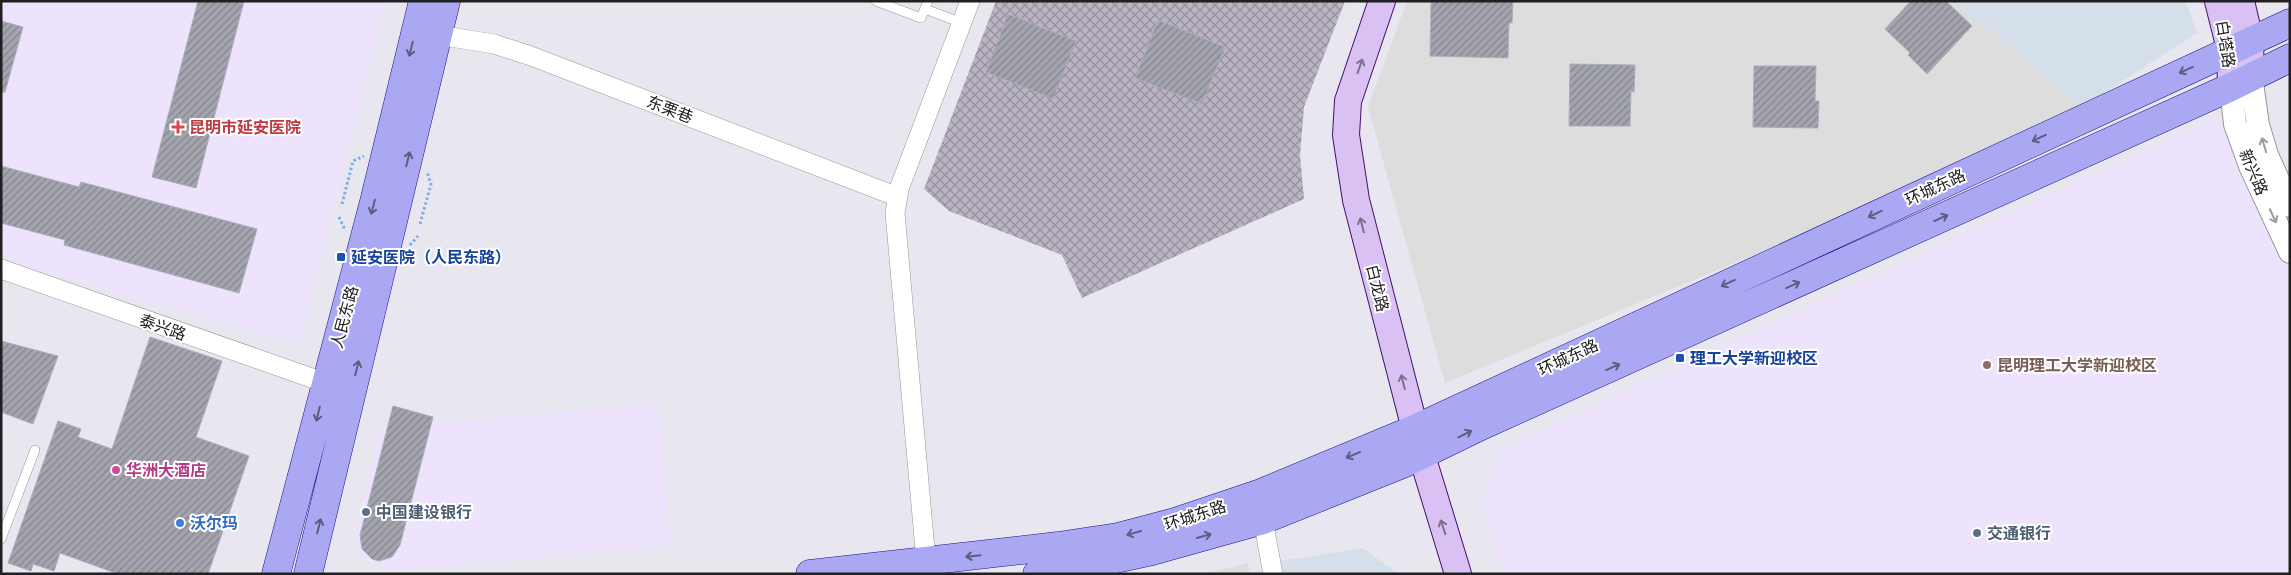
<svg xmlns="http://www.w3.org/2000/svg" width="2291" height="575" font-family="Quicksand,'Noto Sans SC',sans-serif">
<style>
.residential{fill:#ddddde}
.commercial{fill:#d4dfea}
.education{fill:#eee3fc}
.construction{fill:url(#construction-cross-hatch)}
.building{fill:url(#building-hatch);stroke:#abadc0}
.lines{fill:none;stroke-linecap:round;stroke-linejoin:round}
.service-casing{stroke:#979797;stroke-width:10}
.minor-casing{stroke:#979797;stroke-width:20}
.tertiary-casing{stroke:#979797;stroke-width:24}
.secondary-casing{stroke:#44106d;stroke-width:28}
.primary-casing{stroke:#1e0f8c;stroke-width:29}
.path{stroke:#7baeec;stroke-width:3;stroke-dasharray:2.5 2.5;stroke-linecap:butt}
.service{stroke:#fff;stroke-width:9}
.minor{stroke:#fff;stroke-width:19}
.tertiary{stroke:#fff;stroke-width:22}
.secondary{stroke:#dac1f4;stroke-width:26}
.primary{stroke:#aaa8f3;stroke-width:28}
.oneway{stroke:#5e5d7f}
.oneway2{stroke:#7d708a}
.oneway3{stroke:#9b9b9b}
.health-dot{fill:#e0444e;stroke:#fff;stroke-width:2}
.transit-dot{fill:#1a4fb4;stroke:#fff;stroke-width:2}
.education-dot{fill:#8d6e63;stroke:#fff;stroke-width:2}
.hotel-dot{fill:#d1479c;stroke:#fff;stroke-width:2}
.service-dot{fill:#5c6f8a;stroke:#fff;stroke-width:2}
.shop-dot{fill:#3f7fe0;stroke:#fff;stroke-width:2}
.labels{text-anchor:middle;dominant-baseline:central;stroke-width:4;stroke-linejoin:round;paint-order:stroke}
.street-label{font-size:16px;fill:#202020;stroke:#fff}
.health-label{font-size:16px;font-weight:bold;fill:#be3a42;stroke:#fff;text-anchor:start}
.transit-label{font-size:16px;font-weight:bold;fill:#164399;stroke:#fff;text-anchor:start}
.education-label{font-size:16px;font-weight:bold;fill:#785e54;stroke:#fff;text-anchor:start}
.hotel-label{font-size:16px;font-weight:bold;fill:#b23c85;stroke:#fff;text-anchor:start}
.service-label{font-size:16px;font-weight:bold;fill:#4e5e75;stroke:#fff;text-anchor:start}
.shop-label{font-size:16px;font-weight:bold;fill:#366cbe;stroke:#fff;text-anchor:start}
</style>
<defs>
<pattern id="construction-cross-hatch" width="8" height="8" patternUnits="userSpaceOnUse" patternTransform="scale(1.25)"><rect width="8" height="8" fill="#bab3c3"/><path d="M0 0l8 8M0 8l8-8" fill="none" stroke="#97919e"/></pattern>
<pattern id="building-hatch" width="6" height="6" patternUnits="userSpaceOnUse" patternTransform="scale(1.25)"><rect width="6" height="6" fill="#a3a4ad"/><path d="M-1 1l2-2M0 6l6-6M5 7l2-2" fill="none" stroke="#84858c"/></pattern>
</defs>
<rect width="100%" height="100%" fill="#e8e7ef"/>
<path class="residential" d="M1407,1H1953L2082,107L1836,221L1445,383L1368,107Z
M1248,563L1250,574H1205Z"/>
<path class="commercial" d="M1953,1H2186L2197,33L2082,107Z
M1363,548L1398,574H1277L1275,562Z"/>
<path class="education" d="M1,1H387L299,344L28,268L1,252Z
M2217,117L2290,280V574H1504L1482,499L1502,449Z
M659,403L671,546L392,571L370,561L359,553L356,536L379,428Z"/>
<path class="construction" d="M996,1H1345L1304,107L1300,155L1304,199L1082,298L1062,255L949,211L924,189Z"/>
<path class="building" d="M198,1H244L196,188L152,177Z
M1431,1H1513L1512,23H1509L1508,58L1430,56Z
M1911,1H1946L1972,26L1927,74L1908,55L1910,53L1885,29Z
M1008,14L1076,41L1053,99L986,72Z
M1158,20L1225,47L1202,104L1135,78Z
M1,21L23,27L5,92H1Z
M1570,64L1635,65L1634,92L1631,91L1630,126H1569Z
M1754,66H1816L1815,101H1819L1818,128L1753,127Z
M1,166L79,187L81,182L257,229L239,293L64,245L65,240L1,223Z
M150,337L222,361L196,437L249,456L208,574H118L60,553L54,571L33,564L31,571L8,563L58,421L81,429L78,437L112,449Z
M1,341L58,356L33,424L1,412Z
M393,406L433,417L400,545L392,557L379,561L372,559L362,549L360,535Z"/>
<g class="lines">
<g class="service-casing">
<path id="service" d="M876,1L921,18L928,1
M925,9L962,23
M1,539L35,450"/>
</g>
<g class="minor-casing">
<path id="minor" d="M438,35L494,44L531,56L898,197
M1,269L326,383
M1263,520L1273,574
M926,561L895,213L899,189L970,1"/>
</g>
<g class="tertiary-casing">
<path id="tertiary" d="M2251,76L2258,125L2267,155L2290,206
M2231,87L2235,124L2250,166L2290,252"/>
</g>
<g class="secondary-casing">
<path id="secondary" d="M1382,1L1348,101L1346,135L1356,200L1422,456L1458,574
M2218,1L2230,49L2231,87
M2241,1L2250,40L2251,76"/>
</g>
<g class="primary-casing">
<path id="primary" d="M276,574L374,202L423,1
M308,574L446,1
M810,574L1058,546L1118,537L1175,522L1261,493L1415,429L2290,23
M1037,574L1066,570L1152,551L1263,520L1405,463L1481,426L2231,87L2290,58"/>
</g>
<path class="path" d="M342,204L353,161L364,156
M339,217L345,230
M420,224L431,184L427,172
M410,245L418,236"/>
<use href="#service" class="service"/>
<use href="#minor" class="minor"/>
<use href="#tertiary" class="tertiary"/>
<use href="#secondary" class="secondary"/>
<use href="#primary" class="primary"/>
</g>
<defs><path id="oneway-shaft" d="M-6 0H5M1.5-3L5.5 0L1.5 3" fill="none" stroke-width="1.6" stroke-linecap="round" stroke-linejoin="round" transform="scale(1.25)"/></defs>
<g class="oneway">
<use href="#oneway-shaft" transform="translate(411 49) rotate(104)"/>
<use href="#oneway-shaft" transform="translate(2186 70) rotate(155)"/>
<use href="#oneway-shaft" transform="translate(2039 138) rotate(155)"/>
<use href="#oneway-shaft" transform="translate(408 159) rotate(-76)"/>
<use href="#oneway-shaft" transform="translate(373 207) rotate(105)"/>
<use href="#oneway-shaft" transform="translate(1875 214) rotate(155)"/>
<use href="#oneway-shaft" transform="translate(1941 218) rotate(-24)"/>
<use href="#oneway-shaft" transform="translate(1728 283) rotate(155)"/>
<use href="#oneway-shaft" transform="translate(1793 285) rotate(-24)"/>
<use href="#oneway-shaft" transform="translate(1613 367) rotate(-24)"/>
<use href="#oneway-shaft" transform="translate(357 368) rotate(-76)"/>
<use href="#oneway-shaft" transform="translate(318 414) rotate(104)"/>
<use href="#oneway-shaft" transform="translate(1465 434) rotate(-26)"/>
<use href="#oneway-shaft" transform="translate(1353 455) rotate(158)"/>
<use href="#oneway-shaft" transform="translate(319 526) rotate(-76)"/>
<use href="#oneway-shaft" transform="translate(1134 533) rotate(165)"/>
<use href="#oneway-shaft" transform="translate(1204 536) rotate(-16)"/>
<use href="#oneway-shaft" transform="translate(973 556) rotate(174)"/>
</g>
<g class="oneway2">
<use href="#oneway-shaft" transform="translate(1360 66) rotate(-71)"/>
<use href="#oneway-shaft" transform="translate(1362 225) rotate(-104)"/>
<use href="#oneway-shaft" transform="translate(1403 382) rotate(-104)"/>
<use href="#oneway-shaft" transform="translate(1443 527) rotate(-108)"/>
</g>
<g class="oneway3">
<use href="#oneway-shaft" transform="translate(2264 145) rotate(-107)"/>
<use href="#oneway-shaft" transform="translate(2273 216) rotate(65)"/>
</g>
<path class="health-dot" d="M175.5 119.5h5v5h5v5h-5v5h-5v-5h-5v-5h5z"/>
<g class="transit-dot">
<rect x="336" y="252" width="10" height="10" rx="2.5"/>
<rect x="1675" y="353" width="10" height="10" rx="2.5"/>
</g>
<circle class="education-dot" cx="1987" cy="365" r="5"/>
<circle class="hotel-dot" cx="116" cy="470" r="5"/>
<g class="service-dot">
<circle cx="366" cy="512" r="5"/>
<circle cx="1977" cy="533" r="5"/>
</g>
<circle class="shop-dot" cx="180" cy="523" r="5"/>
<g class="labels">
<g class="street-label">
<text transform="translate(2226 44) rotate(81)">白塔路</text>
<text transform="translate(670 109) rotate(21)">东栗巷</text>
<text transform="translate(2254 172) rotate(67)">新兴路</text>
<text transform="translate(1935 187) rotate(-25)">环城东路</text>
<text transform="translate(1378 288) rotate(76)">白龙路</text>
<text transform="translate(344 317) rotate(-75)">人民东路</text>
<text transform="translate(163 327) rotate(19)">泰兴路</text>
<text transform="translate(1568 357) rotate(-25)">环城东路</text>
<text transform="translate(1195 515) rotate(-18)">环城东路</text>
</g>
<g class="health-label">
<text x="189" y="127">昆明市延安医院</text>
</g>
<g class="transit-label">
<text x="351" y="257">延安医院（人民东路）</text>
<text x="1690" y="358">理工大学新迎校区</text>
</g>
<g class="education-label">
<text x="1997" y="365">昆明理工大学新迎校区</text>
</g>
<g class="hotel-label">
<text x="126" y="470">华洲大酒店</text>
</g>
<g class="service-label">
<text x="376" y="512">中国建设银行</text>
<text x="1987" y="533">交通银行</text>
</g>
<g class="shop-label">
<text x="190" y="523">沃尔玛</text>
</g>
</g>
<rect width="2291" height="575" fill="none" stroke="#202020" stroke-width="5"/>
</svg>
